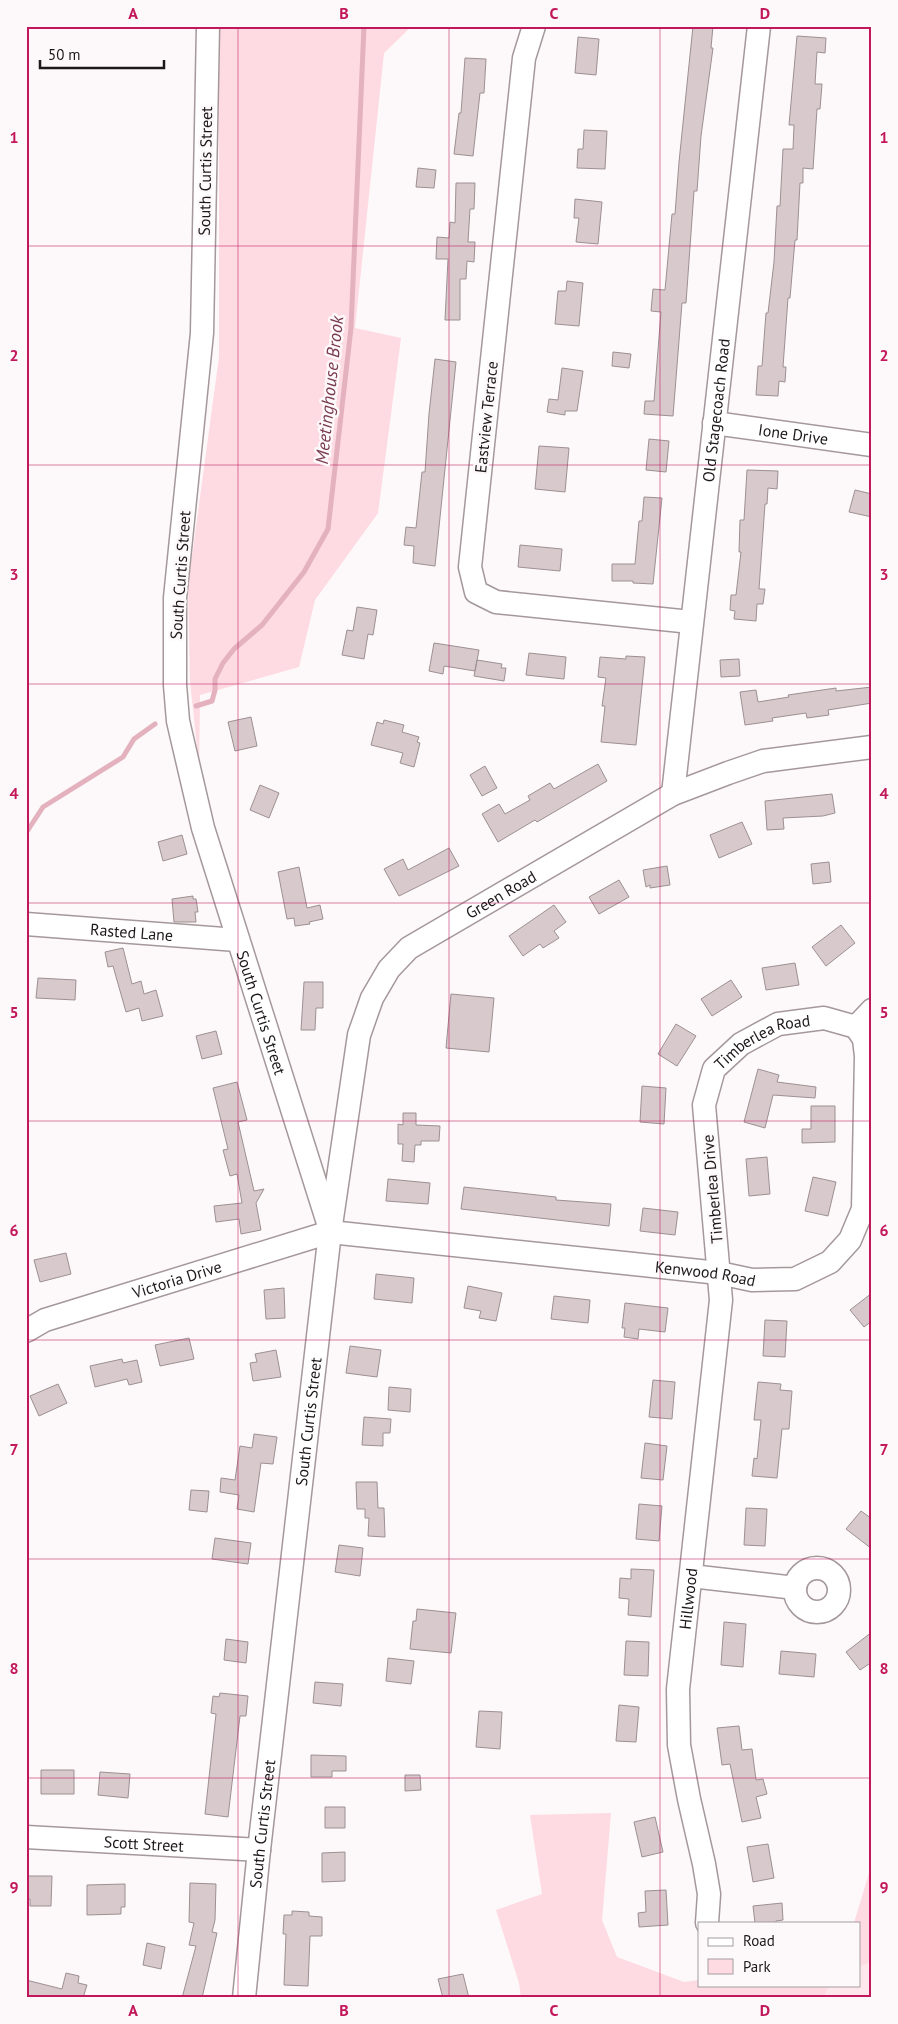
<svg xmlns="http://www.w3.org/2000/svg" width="898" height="2024" font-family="'PT Sans',sans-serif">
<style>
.built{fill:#ffe8ed}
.green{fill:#fedae2}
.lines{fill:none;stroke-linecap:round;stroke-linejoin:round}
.stream{stroke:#e3b2be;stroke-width:5}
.building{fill:#d7c9cc;stroke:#9d9093}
.minor-casing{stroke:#a5989b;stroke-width:25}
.minor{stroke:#fff;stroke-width:22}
.grid{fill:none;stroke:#c2185b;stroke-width:1;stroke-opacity:0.55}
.labels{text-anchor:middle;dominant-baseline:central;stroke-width:5;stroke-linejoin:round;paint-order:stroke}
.street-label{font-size:16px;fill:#1d1819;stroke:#fdf8f9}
.water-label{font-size:18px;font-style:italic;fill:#783a4e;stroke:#fdf8f9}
.neatline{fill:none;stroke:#c2185b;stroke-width:2}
.grid-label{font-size:16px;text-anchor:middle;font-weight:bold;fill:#c2185b}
</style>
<rect width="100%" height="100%" fill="#fdf8f9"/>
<path class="built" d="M872,1962V1998H823L830,1985H859V1967Z"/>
<path class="green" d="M219,26H412L384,53L355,328L401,338L378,513L315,600L299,667L200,695L199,765L190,681L188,586L219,357Z
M611,1813L602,1920L617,1957L684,1982L699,1980V1985H830L823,1998H521L519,1983L496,1910L542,1894L530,1815Z
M872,1863V1962L859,1967V1923H854Z"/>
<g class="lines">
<path class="stream" d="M196,706L212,701L215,690V679L223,663L234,649L262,625L304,572L328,529L351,328L364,26
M26,833L43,807L123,757L134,739L155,724"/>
</g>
<path class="building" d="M693,26H713L711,48H713L701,136L697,191H694L686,303H682L673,416L644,414L645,401H654L661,312L651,311L653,289L665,290L672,214H675L679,162Z
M797,36L826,38L825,53L817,52L815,84H822L820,109H817L813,169L803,168V183H800L797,240H795L790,298H788L783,367H786L785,382L779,381L778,396L756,395L758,366H762L766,313H768L774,262L777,206H780L783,149H793L794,125H789Z
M578,37L599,39L596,75L575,73Z
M465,58L486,59L484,93H480L473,156L454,154L459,113H461Z
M584,130L607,131L605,169L577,168L578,149H583Z
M418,168L436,170L434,188L416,187Z
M456,183H475L474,209H470L468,242H475L474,262L467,261L466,279H460V320H445L448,259H436L437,237L449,238L450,222L455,223Z
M575,199L602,202L598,244L576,242L579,218H574Z
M567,281L583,283L579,326L555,324L558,291H566Z
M613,352L631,354L629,368L612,366Z
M435,359L456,362L435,566L413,563L414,546L404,545L406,527L416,528L422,472H425L429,414Z
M562,368L583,371L577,411H565V415L547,412L549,399L558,400Z
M649,439L669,441L666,472L646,470Z
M539,446L569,448L565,492L535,489Z
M747,470L778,471L777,489L768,488L767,504H765L759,589H765L763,604H757L756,621L734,619L735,611L730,610L731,595H736L741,552H739L740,520H744Z
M855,490L872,494V517L849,512Z
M644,497L662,498L653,584L633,583V581H612V564H635L639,521H642Z
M520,545L562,549L560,571L518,567Z
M357,607L377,610L373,635L368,634L364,659L342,655L347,630L353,631Z
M434,643L479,650L475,671L444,666L443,674L429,671Z
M529,653L566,657L564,679L526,675Z
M626,656L645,657L636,745L601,742L605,706H602L606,678L598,677L600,657L626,659Z
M739,659L740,676L721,677L720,660Z
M477,660L502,664L501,668H506L504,681L474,676Z
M872,687V703L828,710L829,715L807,718L806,713L772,718L773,721L745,725L740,692L756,690L758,702L789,697L788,695L836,688V691Z
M251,717L257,746L235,751L228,722Z
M384,720L404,725L402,732L419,737L417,742L420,743L414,767L400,763L403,753L371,745L377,722L383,724Z
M598,764L607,781L537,822L535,820L498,842L482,814L499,804L505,814L530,800L528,796L550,783L554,789Z
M485,766L497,788L482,796L470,775Z
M260,785L279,793L269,818L250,810Z
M832,794L835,813L823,816L783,818L784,829L767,830L765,801Z
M742,822L752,844L719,858L710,835Z
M182,835L187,854L163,861L158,842Z
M449,848L459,866L399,896L384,869L403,859L408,870Z
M829,862L831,882L813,884L811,864Z
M667,866L670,885L650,888V885L646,887L643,870Z
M299,867L307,908L320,905L323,919L309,922L310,924L295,926L294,918L287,919L278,872Z
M619,880L629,897L599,914L589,897Z
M193,896V899H196L198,912H195L196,922H174L172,899Z
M554,905L566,922L554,931L559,938L543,948L540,944L523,956L509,936Z
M841,925L855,943L826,966L812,947Z
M123,948L132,984L141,981L144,994L156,990L163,1016L142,1021L139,1008L126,1012L113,966L108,967L105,952Z
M795,963L799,985L766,990L762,968Z
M38,978L76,980L75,1000L36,998Z
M731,980L742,997L712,1016L701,999Z
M304,982H323V1008H316L315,1030H301Z
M451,994L494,998L489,1052L446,1048Z
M676,1024L696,1036L677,1066L658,1054Z
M216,1031L222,1054L202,1059L196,1036Z
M758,1069L779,1075L777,1082L816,1087L815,1098L773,1095L765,1128L744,1122Z
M237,1082L247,1120L238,1122L254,1191L264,1189L256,1203L261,1230L241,1234L239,1219L216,1222L214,1206L242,1203L237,1174L230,1176L223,1150L228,1149L213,1088Z
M642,1086L666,1088L664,1124L640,1122Z
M811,1106H835V1142L802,1143V1129H811Z
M403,1113H416V1125L440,1126L439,1141H421V1145H415L414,1162L402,1161L403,1144H398V1124L403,1125Z
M767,1157L770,1194L749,1196L746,1159Z
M813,1177L836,1182L828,1216L805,1211Z
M388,1179L430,1183L428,1204L386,1201Z
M464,1187L556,1197V1200L611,1204L609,1226L461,1209Z
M643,1208L678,1212L675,1235L640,1231Z
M66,1253L71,1274L40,1282L34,1260Z
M376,1274L414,1278L412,1303L374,1299Z
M468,1286L502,1293L496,1321L479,1318L481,1311L464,1308Z
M284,1288L285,1318L266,1319L264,1290Z
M872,1293V1321L864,1327L850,1310Z
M554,1296L590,1300L588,1323L551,1319Z
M625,1303L668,1308L665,1332L639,1329L638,1339L624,1337L625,1328H622Z
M765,1320L787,1321L785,1357L763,1356Z
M189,1338L194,1359L160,1366L155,1345Z
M350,1346L381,1350L377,1377L346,1373Z
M276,1350L281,1377L253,1381L250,1363L257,1362L255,1354Z
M122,1359L123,1363L137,1360L142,1382L129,1385L127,1379L95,1387L90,1366Z
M653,1380L675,1382L672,1419L649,1417Z
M758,1382L781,1384L780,1390L792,1391L789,1429H782L777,1478L752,1476L754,1458L757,1459L761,1420H754Z
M58,1384L67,1403L39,1416L30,1396Z
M389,1387L411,1389L410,1412L388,1410Z
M364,1417L391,1419L390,1433H383V1446L362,1445Z
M254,1434L277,1437L273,1464L261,1463L254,1512L237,1509L239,1495L220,1492L221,1478L235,1480L240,1446L252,1448Z
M645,1443L667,1446L663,1480L641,1478Z
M356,1482H377L378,1508H384L385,1537L368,1536L369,1518H365V1509H357Z
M191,1490L209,1491L207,1512L189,1510Z
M639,1504L662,1506L659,1541L636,1539Z
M746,1508L767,1509L765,1546L744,1545Z
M861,1511L872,1519V1549L846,1529Z
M215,1538L251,1543L248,1564L212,1559Z
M339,1545L363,1548L360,1576L335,1572Z
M631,1569L654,1570L651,1617L628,1615L629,1599L619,1598L620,1578L631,1579Z
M417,1609L456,1613L451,1653L410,1649L413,1621H416Z
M724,1622L746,1624L743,1667L721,1665Z
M872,1632V1662L860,1670L846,1652Z
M226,1639L248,1642L246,1663L224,1660Z
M626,1641L649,1642L648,1676L624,1675Z
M781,1651L816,1654L814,1677L779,1674Z
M388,1658L414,1661L411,1684L386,1681Z
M315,1682L343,1684L341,1706L313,1703Z
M220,1693L248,1696L246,1716H240L228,1817L205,1814L216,1714L211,1713L213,1696L219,1697Z
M619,1705L639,1707L636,1742L616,1741Z
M479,1711L502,1712L500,1749L476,1747Z
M739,1726L742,1750L752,1749L756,1780L763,1779L767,1794L756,1797L761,1818L742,1822L730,1764L722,1765L717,1728Z
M311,1755L346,1756V1771H332V1777H311Z
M41,1770H74V1794H41Z
M100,1772L130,1774L128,1798L98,1795Z
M405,1775H420L421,1790L405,1791Z
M325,1807H345V1828H325Z
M655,1817L663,1852L642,1857L634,1822Z
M768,1844L774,1878L753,1882L747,1847Z
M345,1852V1881L322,1882V1853Z
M26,1876H52L51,1906H30V1899H26Z
M190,1883L216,1884L215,1920L212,1932L217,1933L202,1998H182L196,1946L189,1945L194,1923L189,1922Z
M125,1884V1907H121V1914L87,1915V1885Z
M666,1890L668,1925L639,1927L638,1913L646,1912L645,1891Z
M782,1903L783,1920L776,1921V1923H755L753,1906Z
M292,1911L309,1912V1916L322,1917V1936H310L308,1986L284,1985L286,1934H283L284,1915H292Z
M147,1943L165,1947L161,1969L143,1965Z
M66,1973L79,1976L78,1983L87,1985L83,1998H26V1980L62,1989Z
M463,1974L469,1998H443L438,1979Z"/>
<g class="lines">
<g class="minor-casing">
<g id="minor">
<path id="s1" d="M208,26L202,333L175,598V685L178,721L203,828L329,1226"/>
<path d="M534,26L524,58L470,567L476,592L496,602L691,622"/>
<path id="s2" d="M714,423L872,445"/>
<path id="s3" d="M673,794L759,26"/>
<path id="s4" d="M26,924L237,940"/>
<path id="s5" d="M26,1331L45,1320L330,1232L719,1273L752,1280L795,1279L830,1262L850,1240L863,1209L866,1056L864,1039L856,1027"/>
<circle cx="817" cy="1590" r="22"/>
<path d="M691,1576L795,1588"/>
<path id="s6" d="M26,1837L259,1850"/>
<path id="s7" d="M707,1923L709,1894L704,1864L689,1799L679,1745L678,1689L721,1300L704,1105L714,1069L741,1044L778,1024L824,1018L856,1027L872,1010"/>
<path id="s8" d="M244,1998L259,1850L330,1232L359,1035L372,998L389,969L409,948L673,794L728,773L763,761L872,747"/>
</g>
</g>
<use href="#minor" class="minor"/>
</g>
<path class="grid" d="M238,26V1998M449,26V1998M660,26V1998M26,246H872M26,465H872M26,684H872M26,903H872M26,1121H872M26,1340H872M26,1559H872M26,1778H872"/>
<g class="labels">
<g class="street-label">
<text transform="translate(205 171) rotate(-89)">South Curtis Street</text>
<text stroke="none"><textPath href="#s3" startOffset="386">Old Stagecoach Road</textPath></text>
<text transform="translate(486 417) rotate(-84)">Eastview Terrace</text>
<text stroke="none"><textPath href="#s2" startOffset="80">Ione Drive</textPath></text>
<text transform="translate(180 575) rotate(-86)">South Curtis Street</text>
<text stroke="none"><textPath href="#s8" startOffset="1178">Green Road</textPath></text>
<text stroke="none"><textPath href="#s4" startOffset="106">Rasted Lane</textPath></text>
<text stroke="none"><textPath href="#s1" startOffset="1000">South Curtis Street</textPath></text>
<text stroke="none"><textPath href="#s7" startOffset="919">Timberlea Road</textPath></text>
<text transform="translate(712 1189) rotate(-95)">Timberlea Drive</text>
<text stroke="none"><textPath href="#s5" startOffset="698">Kenwood Road</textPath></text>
<text stroke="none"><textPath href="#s5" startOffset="160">Victoria Drive</textPath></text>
<text stroke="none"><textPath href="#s8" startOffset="580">South Curtis Street</textPath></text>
<text stroke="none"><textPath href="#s7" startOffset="328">Hillwood</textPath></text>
<text stroke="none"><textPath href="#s8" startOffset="175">South Curtis Street</textPath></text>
<text stroke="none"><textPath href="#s6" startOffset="118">Scott Street</textPath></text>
</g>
<g class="water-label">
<text transform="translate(329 390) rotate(-84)">Meetinghouse Brook</text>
</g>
</g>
<rect width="898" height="2024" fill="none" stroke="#fdf8f9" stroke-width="55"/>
<rect x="698" y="1922" width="162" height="65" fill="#fdf8f9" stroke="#a39e9f"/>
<rect x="708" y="1938" width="25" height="8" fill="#ffffff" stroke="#a39e9f"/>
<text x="743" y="1946" font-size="15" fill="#1d1819">Road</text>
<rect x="708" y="1959" width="25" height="15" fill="#fedae2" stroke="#a39e9f"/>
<text x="743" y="1972" font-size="15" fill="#1d1819">Park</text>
<path d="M40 60v8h124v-8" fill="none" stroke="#1d1819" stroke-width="2.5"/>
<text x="48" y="60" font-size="15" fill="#1d1819" stroke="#fdf8f9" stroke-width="4" paint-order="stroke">50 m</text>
<rect x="28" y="28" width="842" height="1968" class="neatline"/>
<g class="grid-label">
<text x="133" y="19">A</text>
<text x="344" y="19">B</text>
<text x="554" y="19">C</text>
<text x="765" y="19">D</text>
<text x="14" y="143">1</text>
<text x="884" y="143">1</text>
<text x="14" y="361">2</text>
<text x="884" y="361">2</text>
<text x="14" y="580">3</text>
<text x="884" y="580">3</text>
<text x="14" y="799">4</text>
<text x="884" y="799">4</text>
<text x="14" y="1018">5</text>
<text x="884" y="1018">5</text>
<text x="14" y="1236">6</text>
<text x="884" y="1236">6</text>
<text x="14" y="1455">7</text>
<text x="884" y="1455">7</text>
<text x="14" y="1674">8</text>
<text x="884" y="1674">8</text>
<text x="14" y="1893">9</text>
<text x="884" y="1893">9</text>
<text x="133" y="2016">A</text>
<text x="344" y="2016">B</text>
<text x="554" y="2016">C</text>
<text x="765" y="2016">D</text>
</g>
</svg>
